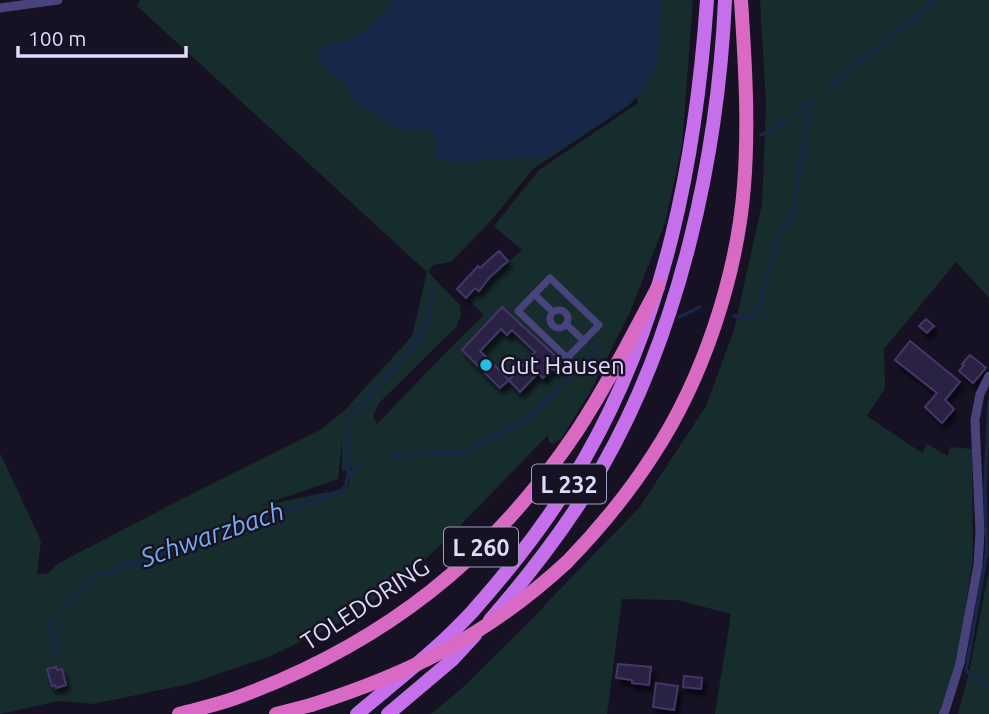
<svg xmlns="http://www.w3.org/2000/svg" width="989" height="714" font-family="Ubuntu,sans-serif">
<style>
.green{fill:#162c2d;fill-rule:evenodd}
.water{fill:#172748}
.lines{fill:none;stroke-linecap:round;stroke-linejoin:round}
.stream{stroke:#172748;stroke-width:3.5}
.building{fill:#292142;stroke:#44366b;stroke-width:2;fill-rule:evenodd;filter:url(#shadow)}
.pedestrian{stroke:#49437c;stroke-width:7}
.minor{stroke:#49437c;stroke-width:9}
.primary{stroke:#c56feb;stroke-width:14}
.trunk{stroke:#d86ac4;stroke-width:14}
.trunk-bridge{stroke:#d86ac4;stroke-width:14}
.poi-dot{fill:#20c0e0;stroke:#161224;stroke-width:2.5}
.labels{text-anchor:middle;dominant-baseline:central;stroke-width:5;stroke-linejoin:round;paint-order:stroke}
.shield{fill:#161224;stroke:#a39eba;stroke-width:2}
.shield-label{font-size:23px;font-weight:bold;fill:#dfdafa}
.poi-label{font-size:24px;fill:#dfdafa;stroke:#161224;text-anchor:start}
.street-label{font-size:24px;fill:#dfdafa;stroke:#161224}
.water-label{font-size:26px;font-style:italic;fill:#76adec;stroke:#161224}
</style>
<defs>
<filter id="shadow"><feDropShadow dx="3.5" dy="6" stdDeviation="2" flood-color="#0009"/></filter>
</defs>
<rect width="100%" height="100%" fill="#161224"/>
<path class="green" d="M140,0H693L682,146L665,223L630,312L590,392L561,439L552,444L549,442L548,435L447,539L403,580L349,618L271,656L189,684L93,704L59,701L0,714V453L41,541L37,574H47L59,563L209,485L320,430L344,411L412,336L427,272L137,6ZM637,97L638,103L539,170L494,226L522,250L495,273L479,291L475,288L466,298L484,315L450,348L377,424L373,416L380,402L457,326L461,315L460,305L428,272L433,265L451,262L489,223L533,169L629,105ZM342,441V471L360,466L350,475L348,488L260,506L338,479Z
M760,0H989V298L956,262L884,349L885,388L867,416L922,453L927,444L948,456L950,447L972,449L973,558L958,655L941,709L937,714H715L731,614L677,600L622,599L607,714H431L463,687L535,616L556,593L639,508L706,406L734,330L762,204L766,105Z
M989,570V714H958L970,668Z"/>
<path class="water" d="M393,0H661L658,58L656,69L644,88L627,105L607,119L548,156L463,162L435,159C436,151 439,140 432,133C422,124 402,132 391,127C385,124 384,120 379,116C373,111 366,111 360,107C351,101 348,89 342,81C335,73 310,65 320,50C323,45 338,44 345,41C363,33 383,18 393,0Z"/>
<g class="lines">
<path class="stream" d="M828,87L936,0
M795,113L810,101
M761,135L772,130L786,120
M734,316L749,319L759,308L779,233L794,215L795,194L812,100
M679,317L700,307
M989,402L985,490L987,551L966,671L989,686
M394,457L396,455L465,453L530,417L600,345
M348,473V423L362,404L411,350L427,324L434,288
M64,610L89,579L173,549L191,539L258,520L333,494L341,490L346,486C346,473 352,471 362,465
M53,656L57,649L50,625L54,619"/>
</g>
<path class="building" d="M499,251L508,261L490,277L479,291L475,288L466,298L457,289L478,266L480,268Z
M502,307L562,362L554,370L552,368L543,378L538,373L520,392L509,380L500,388L462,350ZM501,329L507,335L512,330L535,352L509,380L480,351Z
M926,319L934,326L927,333L919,326Z
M910,341L960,382L945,400L954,409L942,423L925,407L937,393L895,360Z
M970,355L986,368L973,383L959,371L964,365L962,364Z
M618,664L651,667L649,685L632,683V680L616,678Z
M56,667L57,670L62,669L66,685L56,688L55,685L52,686L47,669Z
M684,676L702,678L701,689L683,687Z
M656,683L678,686L674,710L653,707Z"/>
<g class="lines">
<path class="pedestrian" d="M550,278L599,325L567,358L518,311Z
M534,294L553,312
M550 319a9 9 0 1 1 18 0a9 9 0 1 1-18 0Z
M566,324L584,341"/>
<path class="minor" d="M0,8L58,0
M943,714L945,711L960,663L978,565L980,532L975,420L980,394L989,376"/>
<path class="primary" d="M490,620C531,573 570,522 602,467C680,330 718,156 725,0
M357,714C396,681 437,650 472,612C514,565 554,513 585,458C665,318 696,159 707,0
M388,714L452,660L475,635"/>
<path class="trunk" d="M567,562C599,529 628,494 653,455C703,379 737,276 744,186C749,124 745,62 741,0
M179,714C200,708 221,704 241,696C384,643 492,558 577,431C607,385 632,336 658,287
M276,714L311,705"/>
<path class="trunk-bridge" d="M311,705C412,673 489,634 567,562"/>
</g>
<circle class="poi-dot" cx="486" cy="365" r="7"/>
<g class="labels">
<g class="shield">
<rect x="532" y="464.5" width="74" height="39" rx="5"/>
<rect x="444" y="527.5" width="74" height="39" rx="5"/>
</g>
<g class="shield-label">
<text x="569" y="484">L 232</text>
<text x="481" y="547">L 260</text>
</g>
<g class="poi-label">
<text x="500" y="365">Gut Hausen</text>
</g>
<g class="street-label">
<text transform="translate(365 604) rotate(-33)">TOLEDORING</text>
</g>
<g class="water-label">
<text transform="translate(212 534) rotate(-19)">Schwarzbach</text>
</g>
</g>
<path d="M18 46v10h168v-10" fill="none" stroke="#dfdafa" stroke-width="3.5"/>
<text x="28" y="46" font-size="21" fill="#dfdafa" stroke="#161224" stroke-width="5" paint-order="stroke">100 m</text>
</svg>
